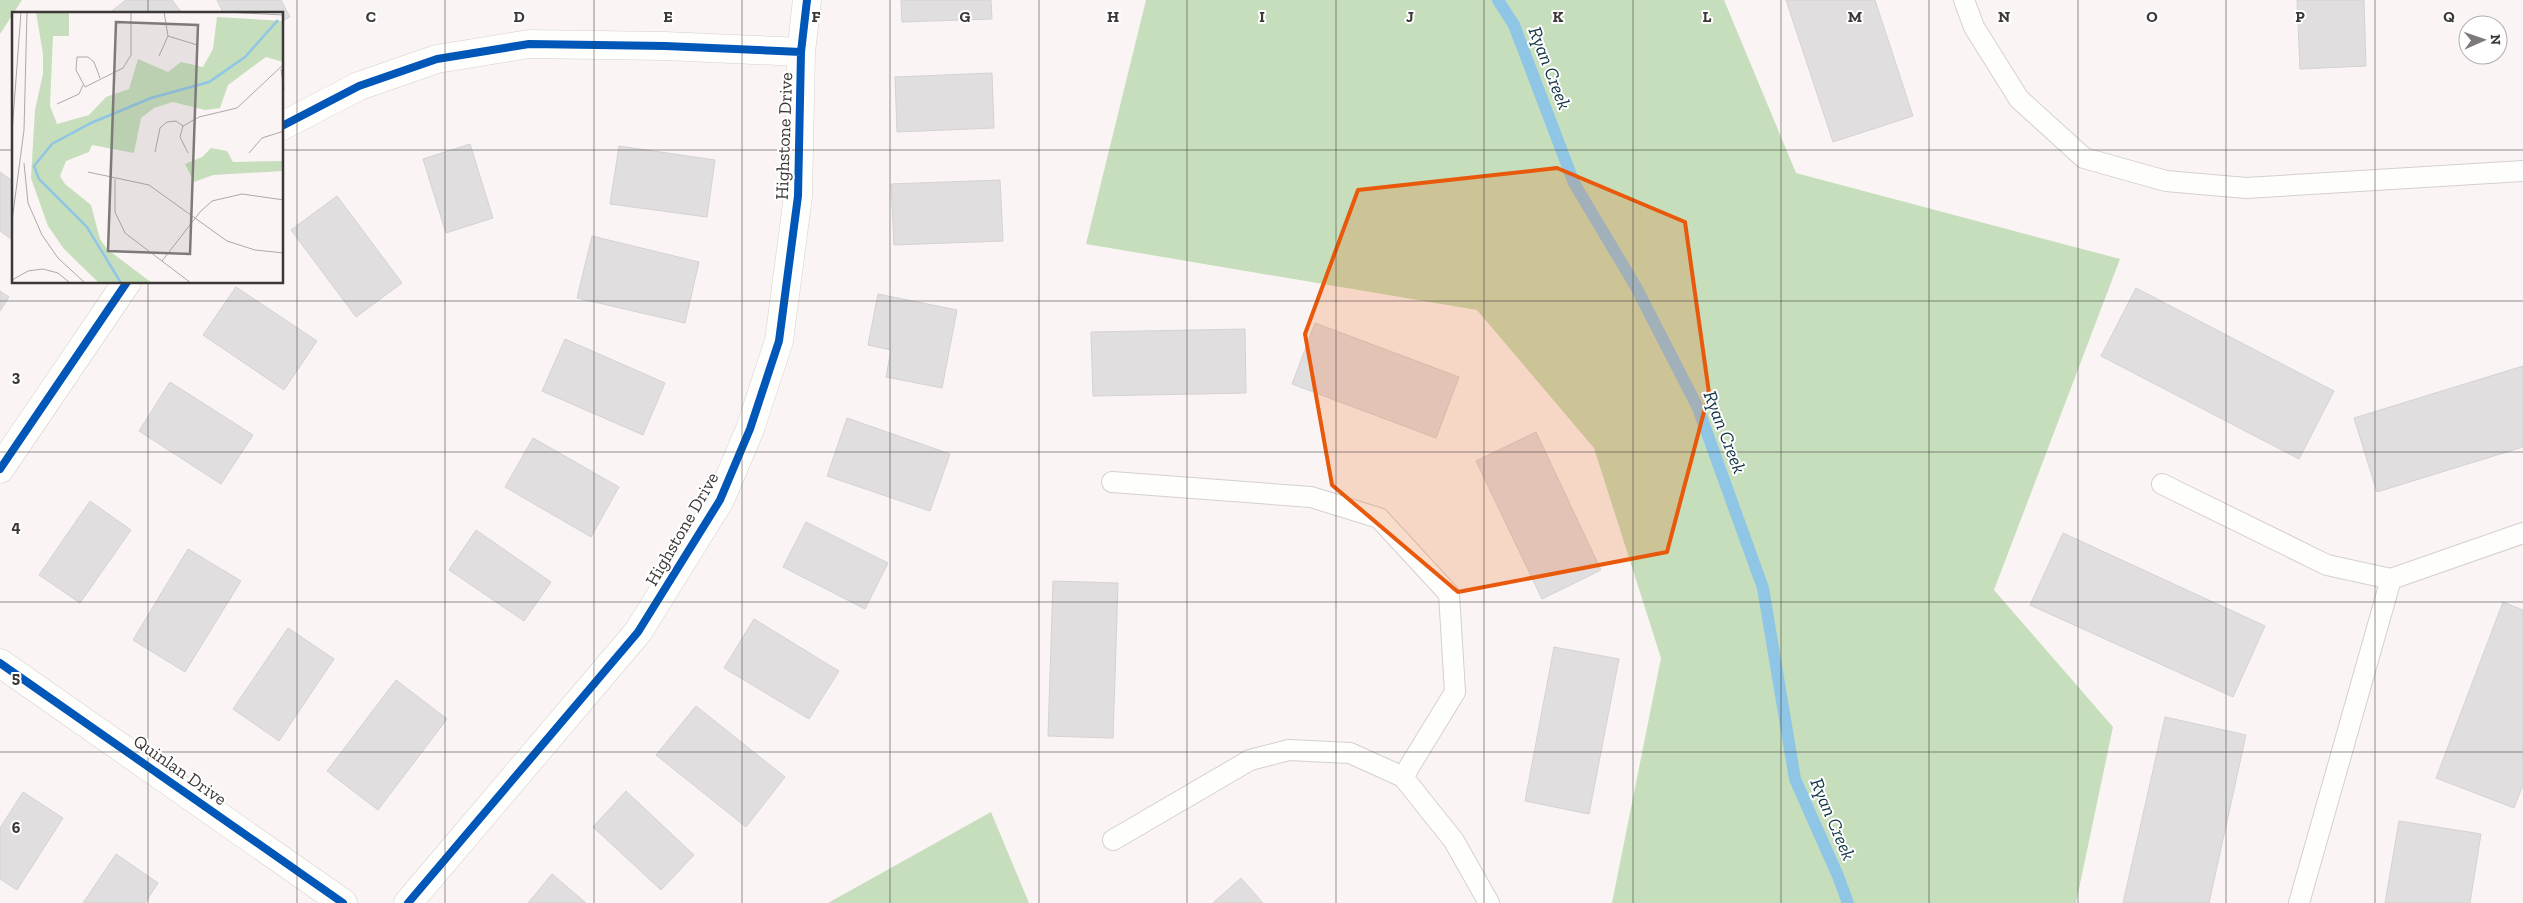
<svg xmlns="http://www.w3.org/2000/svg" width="2523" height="903" font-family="'Zilla Slab',serif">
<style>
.forest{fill:#c6debb}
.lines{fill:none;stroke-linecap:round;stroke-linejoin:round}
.stream{stroke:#90c6e5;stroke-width:12}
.building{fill:#e1dee0;stroke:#d5d2d3}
.service-casing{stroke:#d5d0cf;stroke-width:22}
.minor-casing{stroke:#d5d0cf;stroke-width:29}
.service{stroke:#fefefd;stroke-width:20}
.minor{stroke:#fefefd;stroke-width:28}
.cycleway-casing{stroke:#fff;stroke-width:11}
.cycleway{stroke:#0057b8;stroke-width:8}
.marked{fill:#e8590c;fill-opacity:0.2;stroke:#e8590c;stroke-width:4;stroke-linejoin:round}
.grid{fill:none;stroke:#3c3837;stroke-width:1;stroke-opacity:0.55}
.labels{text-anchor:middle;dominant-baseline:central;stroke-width:4;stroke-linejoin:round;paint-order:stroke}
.street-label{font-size:18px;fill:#3c3837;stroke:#fff}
.water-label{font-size:19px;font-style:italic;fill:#0e3345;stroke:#fff}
.inset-river{fill:none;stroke:#90c6e5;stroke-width:2.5}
.inset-road{fill:none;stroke:#aea9a8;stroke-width:1}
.view{fill:#7e7a79;fill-opacity:0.15;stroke:#7e7a79;stroke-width:2.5}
.inset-edge{fill:none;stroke:#3c3837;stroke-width:2.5}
.grid-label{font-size:16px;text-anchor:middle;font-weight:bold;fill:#3c3837;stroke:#fff;stroke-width:4;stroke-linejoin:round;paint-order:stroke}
</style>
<rect width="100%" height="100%" fill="#faf5f4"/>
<path class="forest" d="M0,0H22L0,34Z
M1146,0H1724L1796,173L2120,259L1994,590L2113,727L2076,903H1612L1661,658L1594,448L1477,310L1086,244Z
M991,812L1029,903H828Z"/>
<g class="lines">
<path class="stream" d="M1498,0L1514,25L1574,183L1636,287L1698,408L1763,588L1795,779L1838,876L1848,903"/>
</g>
<path class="building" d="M126,0H172L183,14H108Z
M217,0H281L290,17L282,21V14H224Z
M901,0H991L992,19L902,22Z
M1786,0H1875L1913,116L1833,142Z
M2297,0H2364L2366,66L2300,69Z
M992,73L994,128L897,132L895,77Z
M470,144L493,218L446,233L423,159Z
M619,146L715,160L707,217L610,204Z
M0,172L14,182V241L0,231Z
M1000,180L1003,241L894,245L891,184Z
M337,196L402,283L356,317L291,230Z
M592,236L699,262L685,323L577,298Z
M236,287L317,341L284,390L203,335Z
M2136,288L2334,391L2299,459L2101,356Z
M0,291L9,297L0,311Z
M878,294L957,310L942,388L886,377L891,350L868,345Z
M1315,323L1459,377L1436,438L1292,384Z
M1245,329L1246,393L1093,396L1091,332Z
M565,339L665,383L643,435L542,391Z
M2523,366V447L2377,492L2354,418Z
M170,382L253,435L221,484L139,431Z
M847,418L950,454L930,511L827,476Z
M1536,432L1601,570L1542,599L1476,461Z
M533,438L619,487L591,537L505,487Z
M90,501L131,530L80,603L39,575Z
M806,522L888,563L865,609L783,567Z
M476,530L551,582L524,621L449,570Z
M2063,533L2265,626L2233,697L2030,605Z
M188,549L241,581L185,672L133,640Z
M1053,581L1118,583L1113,738L1048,736Z
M2503,602L2523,610V785L2514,808L2436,778Z
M754,619L839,671L809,719L724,668Z
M288,628L334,659L279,741L233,709Z
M1554,647L1619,659L1589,814L1525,801Z
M396,680L447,719L378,810L327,771Z
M696,706L785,777L746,827L656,755Z
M2165,717L2246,735L2209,903H2123Z
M626,791L694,855L661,890L593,827Z
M23,792L63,818L17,890L0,879V828Z
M2399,821L2481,834L2470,903H2385Z
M116,854L158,883L145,903H83Z
M552,874L586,903H528Z
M1241,878L1263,903H1213Z"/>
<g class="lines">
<g class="service-casing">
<path id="service" d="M1964,0L1974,27L2019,99L2084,158L2166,181L2246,188L2523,171
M1112,482L1311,497L1379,518L1449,594L1455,692L1403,777
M2162,484L2327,565L2391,579
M1113,840L1250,760L1289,750L1350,753L1403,777L1454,841L1489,903
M2299,903L2391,579L2523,533"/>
</g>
<g class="minor-casing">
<path id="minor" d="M282,126L359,86L437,59L529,44L665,46L801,52
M0,469L127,282
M0,663L343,903
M408,903L638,632L720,500L750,429L779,341L798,196L801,52L807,0"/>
</g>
<use href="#service" class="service"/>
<use href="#minor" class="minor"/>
<g class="cycleway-casing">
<path id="cycleway" d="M282,126L359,86L437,59L529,44L665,46L801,52
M0,469L127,282
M0,663L343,903
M408,903L638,632L720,500L750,429L779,341L798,196L801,52L807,0"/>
</g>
<use href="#cycleway" class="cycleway"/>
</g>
<path class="marked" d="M1557,168L1685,222L1709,393L1667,552L1458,592L1332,485L1305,334L1358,190Z"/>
<path class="grid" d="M148,0V14M297,0V903M445,0V903M594,0V903M742,0V903M890,0V903M1039,0V903M1187,0V903M1336,0V903M1484,0V903M1633,0V903M1781,0V903M1929,0V903M2078,0V903M2226,0V903M2375,0V903M0,150H14M282,150H2523M148,282V903M0,301H2523M0,452H2523M0,602H2523M0,752H2523"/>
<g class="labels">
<g class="street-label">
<text transform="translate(784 136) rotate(-88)">Highstone Drive</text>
<text transform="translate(682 529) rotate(-60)">Highstone Drive</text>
<text transform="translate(180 770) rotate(35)">Quinlan Drive</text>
</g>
<g class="water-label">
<text transform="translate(1550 68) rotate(69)">Ryan Creek</text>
<text transform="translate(1725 432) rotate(69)">Ryan Creek</text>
<text transform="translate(1833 819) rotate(67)">Ryan Creek</text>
</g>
</g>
<g transform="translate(12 12)">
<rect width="271" height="271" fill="#faf5f4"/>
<path d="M24,0H57V24H41L38,94L45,112L77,103L94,85L117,77L126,47L156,60L169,50L191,55L201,37L205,5L271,9V50L254,45L216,73L208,96L193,98L161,90L142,96L129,106L122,141L80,133L77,140L54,149L48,164L53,172L79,193L88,227L95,237L140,271H87L52,237L36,214L19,166L23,98L31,62V42ZM199,136L215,139L221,150L271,149V159L201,163L182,170L173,152L190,145Z" fill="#c6debb"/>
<path class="inset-river" d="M109,271L75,215L27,167L22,154L40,132L79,111L139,86L197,70L233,45L266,8"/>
<path class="inset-road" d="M152,0L156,24L185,33M213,0L272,3M147,44L156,24M269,57L272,77M88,66L82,50L76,45H65L64,58L73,75L111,56L119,43V0M45,92L67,82L71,73M0,121L9,0M143,140L148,116L155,110L164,109L171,114M176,141L168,125L171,114L187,105L225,96L272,52M237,141L250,126L272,119M12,151L16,191L30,223L46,246L73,271M76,160L137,173L215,229L243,238L272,241M103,167V200L113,221L179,271M0,209L12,118L15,0M150,249L188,200L200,189L230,182L272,188M0,268L16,259L31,257L46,261L58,271"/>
<path class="view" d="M104,10L186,13L178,242L96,239Z"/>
<rect width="271" height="271" class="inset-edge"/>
</g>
<g class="grid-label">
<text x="371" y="22">C</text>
<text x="519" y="22">D</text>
<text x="668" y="22">E</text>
<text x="816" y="22">F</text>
<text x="965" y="22">G</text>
<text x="1113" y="22">H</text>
<text x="1262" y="22">I</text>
<text x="1410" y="22">J</text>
<text x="1558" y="22">K</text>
<text x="1707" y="22">L</text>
<text x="1855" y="22">M</text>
<text x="2004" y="22">N</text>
<text x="2152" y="22">O</text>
<text x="2300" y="22">P</text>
<text x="2449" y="22">Q</text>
<text x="16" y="382">3</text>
<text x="16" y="532">4</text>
<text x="16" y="683">5</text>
<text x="16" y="833">6</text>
</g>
<g transform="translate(2483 40) rotate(88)"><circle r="24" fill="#ffffff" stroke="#b1afaf"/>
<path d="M0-4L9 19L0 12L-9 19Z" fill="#7e7a79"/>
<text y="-8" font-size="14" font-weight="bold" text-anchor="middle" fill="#3c3837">N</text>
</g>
</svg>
